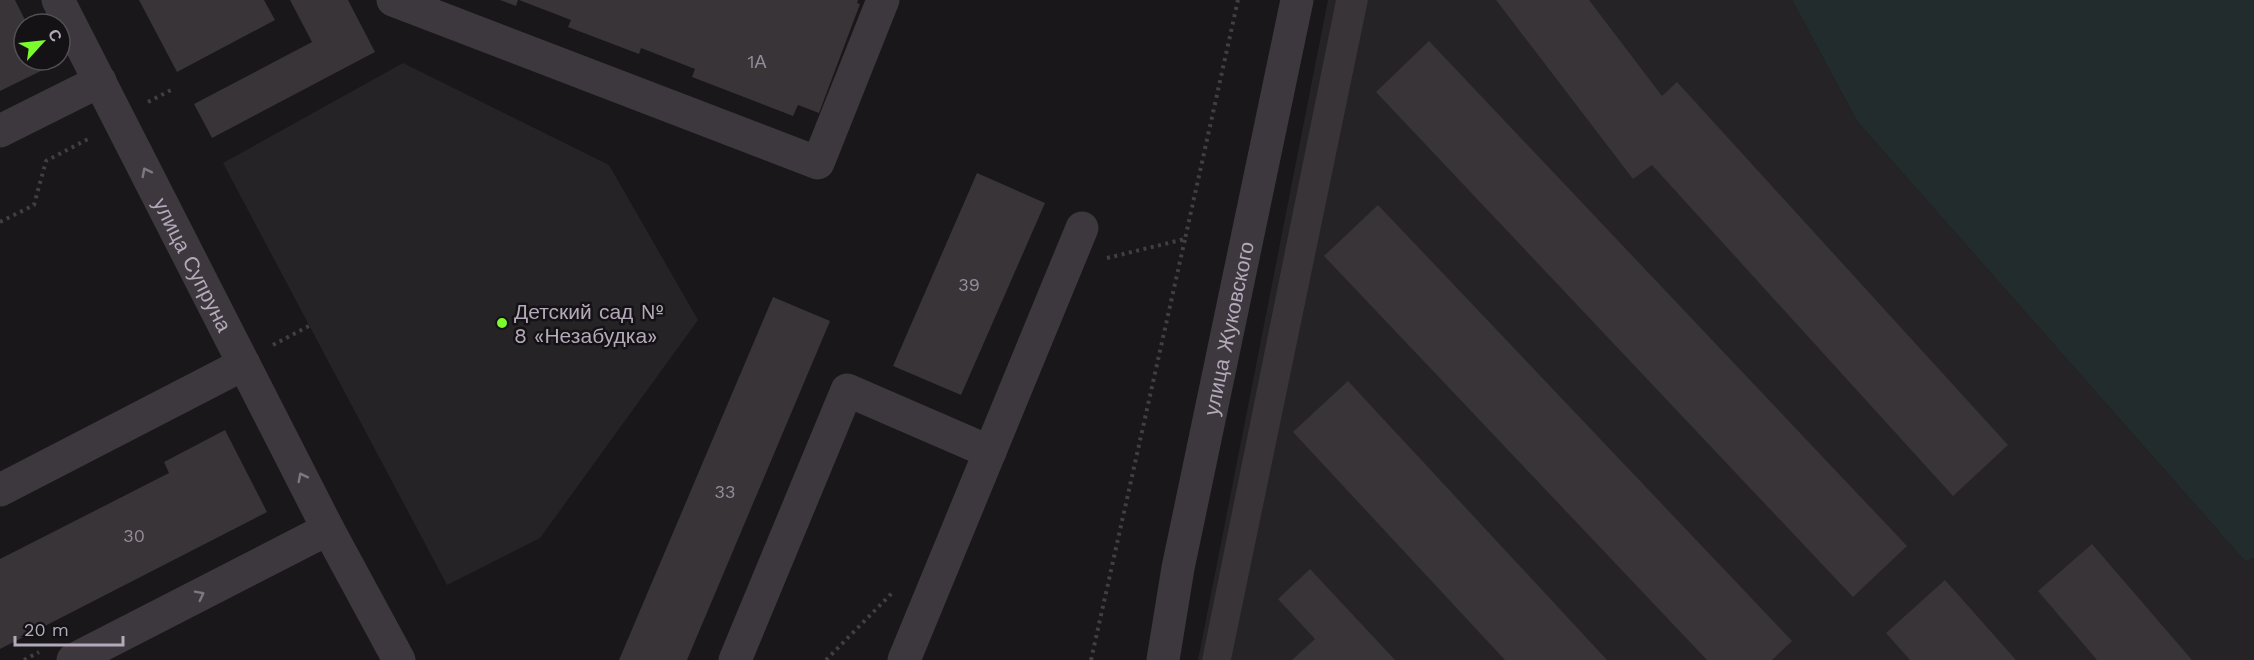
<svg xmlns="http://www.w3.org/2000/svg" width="2254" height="660" font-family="'Work Sans',sans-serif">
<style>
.built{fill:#262326}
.green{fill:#232c2d}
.building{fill:#383438}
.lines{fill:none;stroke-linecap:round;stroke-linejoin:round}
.path{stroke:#433e45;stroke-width:4;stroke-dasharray:3 4.5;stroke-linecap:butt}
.minor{stroke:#3d383e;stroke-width:33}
.oneway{stroke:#7e7682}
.poi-dot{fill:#7bfa2e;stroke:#141214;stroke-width:2}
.labels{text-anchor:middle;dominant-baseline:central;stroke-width:5;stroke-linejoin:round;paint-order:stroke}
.number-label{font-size:18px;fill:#958c9a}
.street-label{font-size:21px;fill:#b4a9ba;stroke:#141214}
.poi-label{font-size:21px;fill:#b4a9ba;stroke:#141214;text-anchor:start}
</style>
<rect width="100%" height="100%" fill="#191719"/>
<path class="built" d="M1328,0H1792L1857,121L2245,561L2254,558V660H1198Z
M403,63L609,165L698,320L540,538L447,585L223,163Z"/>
<path class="green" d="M1792,0H2254V558L2245,561L1857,121Z"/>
<path class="building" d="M0,0H15L27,24H24V60H45L49,67L0,91Z
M139,0H264L275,20L177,72Z
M290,0H348L375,52L212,138L194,104L312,42Z
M500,0H518L516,6Z
M519,0H858L857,3L860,4L819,113L798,105L793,116L692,77L695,69L641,48L639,54L568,27L571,20Z
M1336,0H1368L1231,660H1202Z
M1496,0H1589L1662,96L1677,82L2008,445L1953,496L1652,165L1633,179Z
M1429,41L1907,546L1853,597L1376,92Z
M977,173L1045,203L961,395L893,366Z
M1378,205L1792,641L1772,660H1707L1324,256Z
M773,297L830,321L687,660H619Z
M1348,381L1607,660H1505L1293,432Z
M225,430L267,512L0,649V559L169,473L164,462Z
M2092,544L2192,660H2097L2038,591Z
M1310,569L1395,660H1292L1315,639L1278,599Z
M1945,580L2016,660H1910L1886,633Z"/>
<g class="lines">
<path class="path" d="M148,102L171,90
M0,222L34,205L46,161L90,138
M1107,258L1185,239L1238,0
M273,345L309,326
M24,660L39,652
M826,660L893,592
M1091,660L1185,239"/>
<g class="minor">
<path id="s1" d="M58,0L328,529L399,660"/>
<path d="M393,0L818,163L883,0"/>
<path d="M0,131L100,81"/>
<path d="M0,490L244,364"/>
<path d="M73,660L328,529"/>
<path d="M735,660L847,390L990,452"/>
<path d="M904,660L1082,228"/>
<path id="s2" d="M1163,660L1178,568L1297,0"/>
</g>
</g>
<defs><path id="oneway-chevron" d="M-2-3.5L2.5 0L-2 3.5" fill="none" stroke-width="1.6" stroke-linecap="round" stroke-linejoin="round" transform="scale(1.5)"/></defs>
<g class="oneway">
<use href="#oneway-chevron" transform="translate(146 172) rotate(-117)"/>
<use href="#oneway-chevron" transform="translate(302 477) rotate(-117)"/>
<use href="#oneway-chevron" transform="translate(200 595) rotate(-27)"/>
</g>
<circle class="poi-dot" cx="502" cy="323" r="6"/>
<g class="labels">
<g class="number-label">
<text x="757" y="61">1А</text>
<text x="969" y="284">39</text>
<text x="725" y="491">33</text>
<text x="134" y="535">30</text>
</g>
<g class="street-label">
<text stroke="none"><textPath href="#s1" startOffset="297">улица Супруна</textPath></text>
<text stroke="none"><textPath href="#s2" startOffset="338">улица Жуковского</textPath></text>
</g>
<g class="poi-label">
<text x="514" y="311">Детский сад №<tspan x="514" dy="24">8 «Незабудка»</tspan></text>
</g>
</g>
<g transform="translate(42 42) rotate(63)"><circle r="28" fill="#141214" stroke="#544e56" stroke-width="1.5"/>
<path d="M0-4.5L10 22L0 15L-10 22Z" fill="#7bfa2e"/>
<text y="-9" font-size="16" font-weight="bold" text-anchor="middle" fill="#b4a9ba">С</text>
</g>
<path d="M15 636v9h108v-9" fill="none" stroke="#b4a9ba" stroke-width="3"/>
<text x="24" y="636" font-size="18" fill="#b4a9ba" stroke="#141214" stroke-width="4.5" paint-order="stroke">20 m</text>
</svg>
